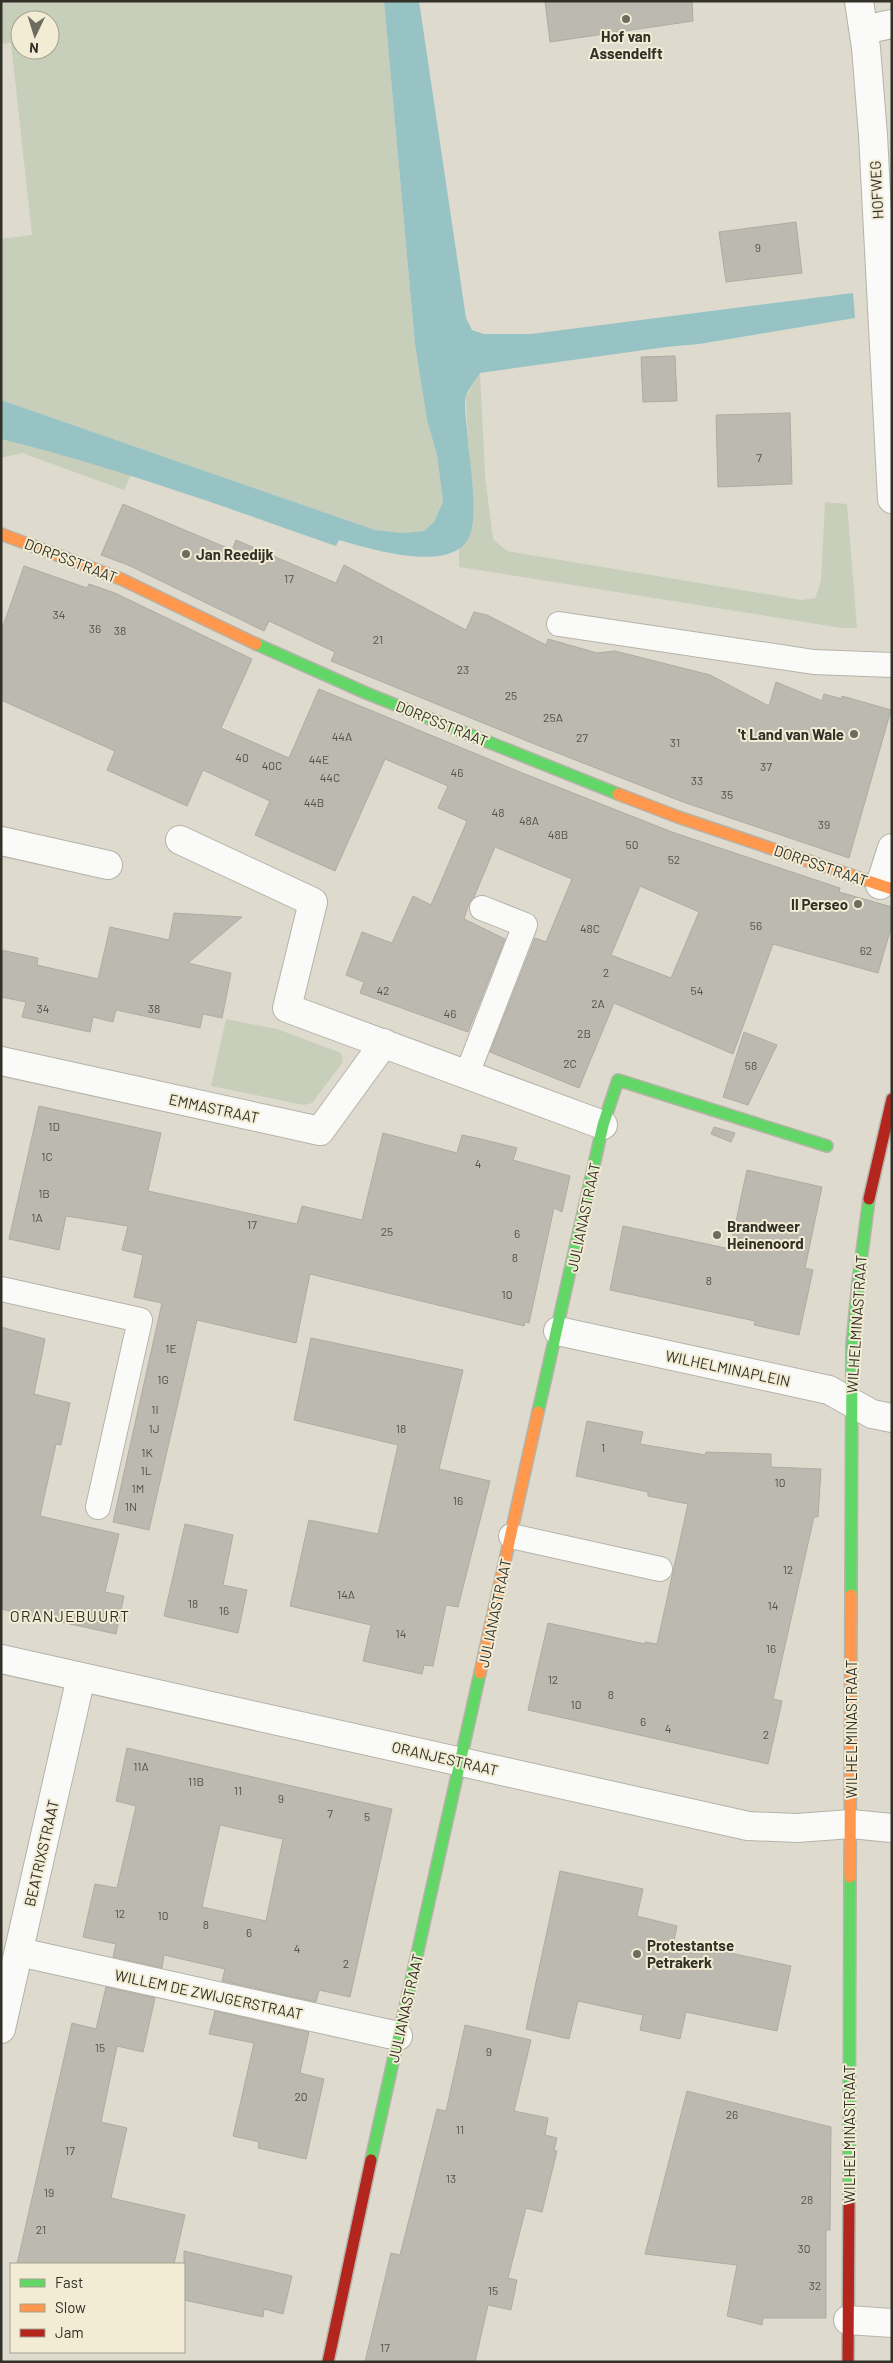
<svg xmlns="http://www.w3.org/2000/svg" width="893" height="2363" font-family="Barlow,sans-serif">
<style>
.green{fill:#c7ceba;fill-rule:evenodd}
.water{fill:#97c3c5}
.building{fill:#bcb9b0;stroke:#aeaca2;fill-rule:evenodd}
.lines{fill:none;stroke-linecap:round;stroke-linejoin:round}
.lane-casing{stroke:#b5b3a9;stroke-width:26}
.street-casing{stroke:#b5b3a9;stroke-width:30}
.fast-casing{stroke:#b5b3a9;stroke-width:14}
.slow-casing{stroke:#b5b3a9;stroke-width:14}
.jam-casing{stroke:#b5b3a9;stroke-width:14}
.lane{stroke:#fafaf8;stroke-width:24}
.street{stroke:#fafaf8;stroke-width:28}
.fast{stroke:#63d668;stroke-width:11}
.slow{stroke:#ff974d;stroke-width:11}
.jam{stroke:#b3261e;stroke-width:11}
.poi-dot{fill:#6e6c61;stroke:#f2ecd5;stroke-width:2}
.labels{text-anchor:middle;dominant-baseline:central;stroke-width:4;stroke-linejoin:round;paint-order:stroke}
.number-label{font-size:12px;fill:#545249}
.poi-label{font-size:15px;font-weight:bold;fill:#323027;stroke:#f2ecd5;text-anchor:start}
.street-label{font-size:15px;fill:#323027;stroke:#f2ecd5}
.neighbourhood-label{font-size:16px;letter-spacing:1px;fill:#323027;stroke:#f2ecd5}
</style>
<rect width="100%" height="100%" fill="#dedbce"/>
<path class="green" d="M1,1H384L415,344L427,420L437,455L443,502L434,522L431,528L424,531L403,533L375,530L1,400V239L32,235L11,43L1,44ZM20,20H50V50H20Z
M480,373L485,476L493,539L507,551L802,600L815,598L821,581L825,502L847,504L857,628H842L459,567V547L466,541L472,522L466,397Z
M1,439L73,457L131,475L124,490L22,453L1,458Z
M226,1019L277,1029L341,1053L343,1062L312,1103L304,1105L211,1086Z"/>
<path class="water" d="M384,1H419L466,318L472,330L484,334H531L853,293L855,318L699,344L666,347L480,373C476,380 469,388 466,396C463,406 468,431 468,442C470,466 480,521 467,541C445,573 368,548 339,540L336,546C225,507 115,467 1,439V400L375,530L403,533L424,531L434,522L443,502L437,455L427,420L415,344Z"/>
<path class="building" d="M545,1H692L693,21L550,42Z
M796,222L802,273L726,282L719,232Z
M675,356L677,401L643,402L641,357Z
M790,413L792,484L718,487L716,415Z
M123,504L232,550L236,540L336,583L344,565L466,630L474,612L487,615L546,645L548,639L597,653L615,651L710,675L769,706L776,682L822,701L824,694L842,699V696L891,710L849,858L683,802L537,745L331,661L335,652L269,621L264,631L128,565L101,555Z
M24,566L87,588L89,584L115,593L252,659L221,728L289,758L319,689L525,774L672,832L840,888L839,892L892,907V924L878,973L773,944L733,1054L614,1003L579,1088L490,1052L535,938L546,942L572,879L495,847L474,897L469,903L464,919L505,939L468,1032L360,993L364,982L346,975L362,932L392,943L413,896L431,905L467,821L438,808L448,786L385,759L335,871L255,835L270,801L203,770L187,806L107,770L115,751L1,700V632ZM640,886L699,912L671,978L611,955Z
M174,913L242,917L188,963L231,973L222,1018L203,1014L200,1028L116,1010L113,1022L93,1017L90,1032L22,1017L26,1002L1,997V950L38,958L37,965L98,979L110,927L169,940Z
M744,1032L777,1045L748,1105L723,1097Z
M39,1106L161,1133L148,1191L297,1224L302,1206L362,1220L383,1133L457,1153L462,1135L481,1139L517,1148L513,1160L570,1176L562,1212L554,1208L529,1323L525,1322L524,1326L310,1274L296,1343L197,1320L149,1530L113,1522L162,1303L134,1297L143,1255L122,1250L128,1226L66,1216L59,1250L9,1239Z
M714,1127L735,1133L731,1142L711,1134Z
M747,1170L822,1187L805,1268L813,1270L799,1335L754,1325L755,1321L610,1290L623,1226L730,1249Z
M1,1327L45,1339L34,1394L70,1403L61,1445L56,1444L40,1516L119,1534L105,1592L124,1596L116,1634L1,1609Z
M311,1338L463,1370L439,1469L490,1481L458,1607L446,1605L433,1666L424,1665L422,1674L363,1661L371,1625L290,1606L309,1520L378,1534L398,1445L294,1420Z
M587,1421L643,1432L640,1444L705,1455L706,1452L771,1454V1467L821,1469L818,1517H814L773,1699L782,1701L768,1764L528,1710L548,1623L645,1644V1642L657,1644L688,1504L648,1496V1492L576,1476Z
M185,1524L233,1535L223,1585L247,1590L238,1633L164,1616Z
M127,1748L392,1809L350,1997L319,1990L316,2002L222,1981L225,1969L164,1955L162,1968L113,1957L116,1944L83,1937L95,1884L117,1888L136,1806L116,1801ZM220,1825L283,1839L266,1921L202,1907Z
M560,1871L643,1889L637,1916L677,1926L674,1941L791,1966L777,2031L686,2012L680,2039L640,2030L643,2015L578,2001L569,2039L526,2029Z
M106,1987L155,1998L143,2052L117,2046L101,2122L127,2128L111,2198L185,2215L174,2264H17L72,2023L96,2029Z
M215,2011L309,2032L300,2073L324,2079L306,2159L258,2148L259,2142L233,2136L254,2043L209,2034Z
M465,2025L531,2040L514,2111L548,2118L545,2135L557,2138L554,2150L557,2151L542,2212L526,2208L508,2278L517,2280L511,2310L488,2305L475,2362H365L391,2253L400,2255L437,2109L446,2111Z
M687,2091L831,2127L830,2230H826V2318H763L762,2325L727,2316L737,2265L645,2254Z
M184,2251L292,2276L283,2314L264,2309L263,2317L184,2300Z"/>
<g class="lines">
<g class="lane-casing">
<path id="lane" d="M559,624L814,662L892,665
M467,1074L525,925L482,908
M1,1289L140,1320L98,1507
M511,1536L660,1569"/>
</g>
<g class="street-casing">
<path id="street" d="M859,1L866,48L873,135L892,499
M864,30L892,24
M180,840L313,902L287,1008L603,1125
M1,841L108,865
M880,885L892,848
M1,1061L320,1131L384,1043
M558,1331L829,1390L872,1414L892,1418
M1,1659L748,1826L797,1828L851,1824L892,1828
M19,1952L398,2036
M1,2029L81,1677
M848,2320L892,2323"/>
</g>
<g class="fast-casing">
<path id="fast" d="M256,644L366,693L618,794
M538,1412L603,1125L618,1080L827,1146
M851,1595L852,1345L858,1283L869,1199
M371,2160L480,1673
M849,2198L850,1877"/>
</g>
<g class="slow-casing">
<path id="slow" d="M1,534L121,579L256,644
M618,794L678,817L892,889
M480,1673L538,1412
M850,1877L851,1595"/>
</g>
<g class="jam-casing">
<path id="jam" d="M869,1199L892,1099
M328,2362L371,2160
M848,2362L849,2198"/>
</g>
<use href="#lane" class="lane"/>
<use href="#street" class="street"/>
<use href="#fast" class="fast"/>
<use href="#slow" class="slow"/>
<use href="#jam" class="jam"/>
</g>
<g class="poi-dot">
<circle cx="626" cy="19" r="5"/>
<circle cx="186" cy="554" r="5"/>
<circle cx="854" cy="734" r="5"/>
<circle cx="858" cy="904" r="5"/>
<circle cx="717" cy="1235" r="5"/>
<circle cx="637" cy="1954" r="5"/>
</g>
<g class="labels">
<g class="number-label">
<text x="758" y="247">9</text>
<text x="759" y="457">7</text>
<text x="289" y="578">17</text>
<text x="59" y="614">34</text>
<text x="95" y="628">36</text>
<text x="120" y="630">38</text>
<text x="378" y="639">21</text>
<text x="463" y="669">23</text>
<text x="511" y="695">25</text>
<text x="553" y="717">25A</text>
<text x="342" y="736">44A</text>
<text x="582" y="737">27</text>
<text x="675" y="742">31</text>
<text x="242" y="757">40</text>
<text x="319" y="759">44E</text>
<text x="272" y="765">40C</text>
<text x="766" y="766">37</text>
<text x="457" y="772">46</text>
<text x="330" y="777">44C</text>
<text x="697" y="780">33</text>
<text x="727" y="794">35</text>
<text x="314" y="802">44B</text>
<text x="498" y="812">48</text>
<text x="529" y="820">48A</text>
<text x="824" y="824">39</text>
<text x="558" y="834">48B</text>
<text x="632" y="844">50</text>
<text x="674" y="859">52</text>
<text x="756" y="925">56</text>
<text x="590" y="928">48C</text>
<text x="866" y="950">62</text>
<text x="606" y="972">2</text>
<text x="383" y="990">42</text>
<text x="697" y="990">54</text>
<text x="598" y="1003">2A</text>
<text x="43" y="1008">34</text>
<text x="154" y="1008">38</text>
<text x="450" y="1013">46</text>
<text x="584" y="1033">2B</text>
<text x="570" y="1063">2C</text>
<text x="751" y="1065">58</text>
<text x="54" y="1126">1D</text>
<text x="47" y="1156">1C</text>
<text x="478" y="1163">4</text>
<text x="44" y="1193">1B</text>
<text x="37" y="1217">1A</text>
<text x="252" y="1224">17</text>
<text x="387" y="1231">25</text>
<text x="517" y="1233">6</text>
<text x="515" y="1257">8</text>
<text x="709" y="1280">8</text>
<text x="507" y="1294">10</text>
<text x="171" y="1348">1E</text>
<text x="163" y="1379">1G</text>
<text x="155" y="1409">1I</text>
<text x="154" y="1428">1J</text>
<text x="401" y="1428">18</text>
<text x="603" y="1447">1</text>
<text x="147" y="1452">1K</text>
<text x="146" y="1470">1L</text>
<text x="780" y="1482">10</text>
<text x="138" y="1488">1M</text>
<text x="458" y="1500">16</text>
<text x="131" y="1506">1N</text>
<text x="788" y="1569">12</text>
<text x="346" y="1594">14A</text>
<text x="193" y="1603">18</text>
<text x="773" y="1605">14</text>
<text x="224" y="1610">16</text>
<text x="401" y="1633">14</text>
<text x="771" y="1648">16</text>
<text x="553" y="1679">12</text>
<text x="611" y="1694">8</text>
<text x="576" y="1704">10</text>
<text x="643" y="1721">6</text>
<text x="668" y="1728">4</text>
<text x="766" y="1734">2</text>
<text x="141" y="1766">11A</text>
<text x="196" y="1781">11B</text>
<text x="238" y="1790">11</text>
<text x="281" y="1798">9</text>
<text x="330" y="1813">7</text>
<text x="367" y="1816">5</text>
<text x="120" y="1913">12</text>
<text x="163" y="1915">10</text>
<text x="206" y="1924">8</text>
<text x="249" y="1932">6</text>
<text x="297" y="1948">4</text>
<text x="346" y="1963">2</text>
<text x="100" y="2047">15</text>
<text x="489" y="2051">9</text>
<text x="301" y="2096">20</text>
<text x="732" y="2114">26</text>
<text x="460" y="2129">11</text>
<text x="70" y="2150">17</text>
<text x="451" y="2178">13</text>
<text x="49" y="2192">19</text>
<text x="807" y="2199">28</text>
<text x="41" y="2229">21</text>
<text x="804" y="2248">30</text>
<text x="815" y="2285">32</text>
<text x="493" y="2290">15</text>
<text x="385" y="2347">17</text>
</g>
<g class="poi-label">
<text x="626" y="36" text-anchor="middle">Hof van<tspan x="626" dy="17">Assendelft</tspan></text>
<text x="196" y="554">Jan Reedijk</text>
<text x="844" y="734" text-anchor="end">'t Land van Wale</text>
<text x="848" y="904" text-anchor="end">Il Perseo</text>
<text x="727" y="1226">Brandweer<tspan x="727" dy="17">Heinenoord</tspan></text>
<text x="647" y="1945">Protestantse<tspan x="647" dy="17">Petrakerk</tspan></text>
</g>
<g class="street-label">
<text transform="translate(876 190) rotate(-93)">HOFWEG</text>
<text transform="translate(71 560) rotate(21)">DORPSSTRAAT</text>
<text transform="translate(442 723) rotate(22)">DORPSSTRAAT</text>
<text transform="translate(821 865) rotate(19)">DORPSSTRAAT</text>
<text transform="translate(214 1108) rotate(12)">EMMASTRAAT</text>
<text transform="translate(583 1217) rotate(-78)">JULIANASTRAAT</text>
<text transform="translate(856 1324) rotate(-86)">WILHELMINASTRAAT</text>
<text transform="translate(728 1368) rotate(12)">WILHELMINAPLEIN</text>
<text transform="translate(494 1613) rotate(-78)">JULIANASTRAAT</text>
<text transform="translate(851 1729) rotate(-90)">WILHELMINASTRAAT</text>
<text transform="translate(445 1758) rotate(13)">ORANJESTRAAT</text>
<text transform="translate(41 1853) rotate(-77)">BEATRIXSTRAAT</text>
<text transform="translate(209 1994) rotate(12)">WILLEM DE ZWIJGERSTRAAT</text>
<text transform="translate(405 2008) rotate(-77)">JULIANASTRAAT</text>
<text transform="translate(849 2134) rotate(-90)">WILHELMINASTRAAT</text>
</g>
<g class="neighbourhood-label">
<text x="70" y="1615">ORANJEBUURT</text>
</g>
</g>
<rect width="893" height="2363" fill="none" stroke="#323027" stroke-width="5"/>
<rect x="10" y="2263" width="175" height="90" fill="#f2ecd5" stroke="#a5a18f"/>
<rect x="20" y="2279" width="25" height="8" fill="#63d668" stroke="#a5a18f"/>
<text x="55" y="2288" font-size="15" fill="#323027">Fast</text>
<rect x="20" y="2304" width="25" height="8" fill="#ff974d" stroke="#a5a18f"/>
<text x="55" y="2313" font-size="15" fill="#323027">Slow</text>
<rect x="20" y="2329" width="25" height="8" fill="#b3261e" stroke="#a5a18f"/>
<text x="55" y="2338" font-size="15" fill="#323027">Jam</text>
<g transform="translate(35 35) rotate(184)"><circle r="24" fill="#f2ecd5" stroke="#a5a18f"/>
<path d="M0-4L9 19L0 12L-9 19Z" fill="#6e6c61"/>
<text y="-8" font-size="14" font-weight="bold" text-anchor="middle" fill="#323027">N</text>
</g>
</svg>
